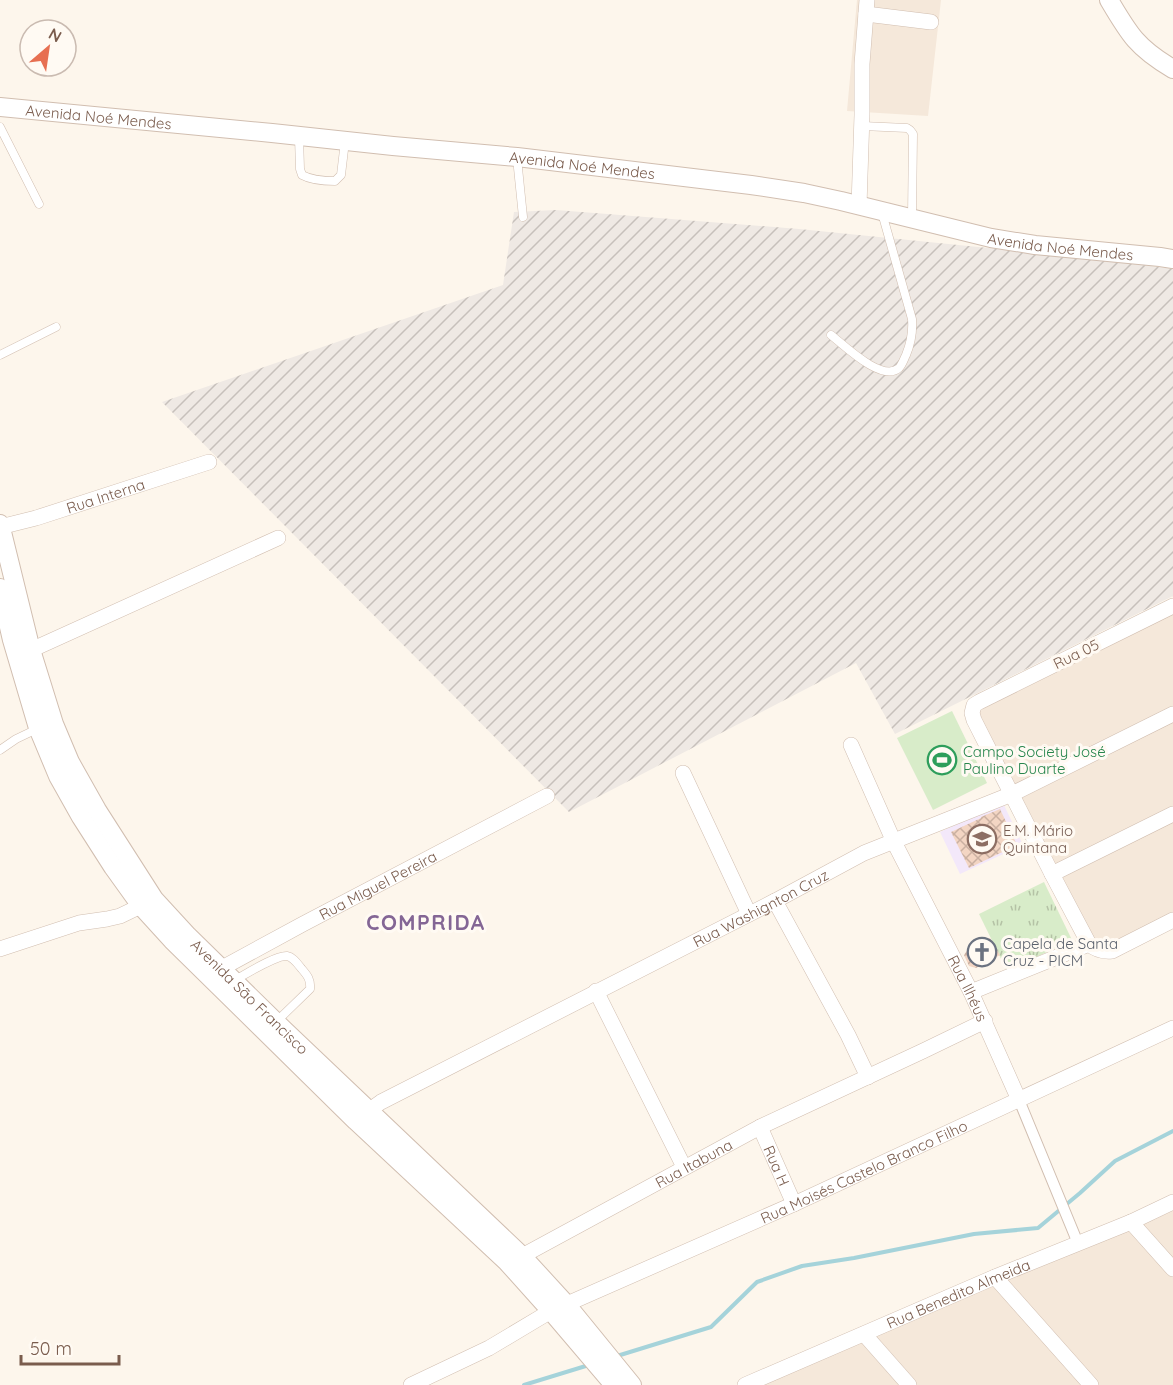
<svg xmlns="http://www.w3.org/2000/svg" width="1173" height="1385" font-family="Quicksand,sans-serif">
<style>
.residential{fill:#f5e8da}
.industrial{fill:url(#industrial-furrows)}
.education{fill:#f3e8fa}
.grass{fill:#d8ecc9}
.park{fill:url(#park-tufts)}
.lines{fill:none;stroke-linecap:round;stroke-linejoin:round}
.stream{stroke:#a5d3da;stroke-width:4}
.building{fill:url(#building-cross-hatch)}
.service-casing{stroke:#d1beb0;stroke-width:9}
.pedestrian-casing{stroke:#d1beb0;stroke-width:12}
.minor-casing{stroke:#d1beb0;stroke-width:16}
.tertiary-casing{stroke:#d1beb0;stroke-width:20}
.service{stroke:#fff;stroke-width:8}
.pedestrian{stroke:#fff;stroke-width:10}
.minor{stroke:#fff;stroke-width:15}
.tertiary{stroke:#fff;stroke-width:18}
.labels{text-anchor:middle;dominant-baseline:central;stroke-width:6;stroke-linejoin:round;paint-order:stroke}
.street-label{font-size:15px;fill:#7a5c4d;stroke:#fffaf3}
.leisure-label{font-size:15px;fill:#27864d;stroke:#fffaf3;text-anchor:start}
.education-label{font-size:15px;fill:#785e54;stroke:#fffaf3;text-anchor:start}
.worship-label{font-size:15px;fill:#5b616d;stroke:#fffaf3;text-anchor:start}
.district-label{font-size:21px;font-weight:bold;letter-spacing:1.5px;fill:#846695;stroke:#fffaf3}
</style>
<defs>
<pattern id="industrial-furrows" width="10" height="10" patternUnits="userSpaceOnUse" patternTransform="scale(1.5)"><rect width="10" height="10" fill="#efe9e4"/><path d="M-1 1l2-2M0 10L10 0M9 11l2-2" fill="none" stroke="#c7c0bb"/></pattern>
<pattern id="park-tufts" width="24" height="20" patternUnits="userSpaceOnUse" patternTransform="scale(1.5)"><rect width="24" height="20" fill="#d8ecc9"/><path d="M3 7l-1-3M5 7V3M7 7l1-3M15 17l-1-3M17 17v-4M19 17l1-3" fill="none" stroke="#b4c2a5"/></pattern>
<pattern id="building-cross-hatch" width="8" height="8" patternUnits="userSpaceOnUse" patternTransform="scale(1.5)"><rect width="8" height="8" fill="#f3d5c3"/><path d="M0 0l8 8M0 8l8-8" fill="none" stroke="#cab0a1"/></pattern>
</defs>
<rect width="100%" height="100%" fill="#fdf6ec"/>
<path class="residential" d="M857,0H941L928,116L847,111Z
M1173,607V920L1112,951L1089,944L974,705Z
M1173,1202V1385H745Z"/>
<path class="industrial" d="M556,210L799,229L1097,259L1173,269V596L895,734L856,663L569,812L162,402L503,285L514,212Z"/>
<path class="education" d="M1003,803L1023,845L960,874L940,832Z"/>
<path class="grass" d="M952,711L987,783L933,810L897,738Z"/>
<path class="park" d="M1044,882L1072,940L1007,971L979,914Z"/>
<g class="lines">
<path class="stream" d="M617,1356L711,1327L757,1282L802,1266L854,1258L974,1234L1038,1228L1080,1193L1115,1161L1173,1131
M524,1385L589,1365"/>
</g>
<path class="building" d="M1000,809L1017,845L969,868L951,832L981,818V817Z
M990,938L1000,955L976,968L969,966L964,955L968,949Z"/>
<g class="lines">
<g class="service-casing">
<path id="service" d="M862,126L907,128L910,130L913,134L912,217
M0,127L39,204
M299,137L300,169L302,175C311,180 325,181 335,181L341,175L345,141
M517,158L523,217
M831,335C844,345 882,383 899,368C902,365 904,359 906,355C911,343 913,332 912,319L882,213
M0,355L56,327
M0,750L16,739L37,729
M235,980C246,974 276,955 287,956C293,957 297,963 301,968C307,975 311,979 310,989L277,1021"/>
</g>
<g class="pedestrian-casing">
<path id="pedestrian" d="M1019,1100L1075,1236"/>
</g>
<g class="minor-casing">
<g id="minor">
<path d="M866,14L931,22"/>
<path d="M859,206L862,115V64L867,0"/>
<path id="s1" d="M0,527L36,518L209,462"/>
<path d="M1173,606L979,702L974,705L972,713L974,720L1052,874L1089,944C1096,950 1102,952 1112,951L1173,920"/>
<path d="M31,650L278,538"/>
<path id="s2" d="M851,745L894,842L971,992L1019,1100"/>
<path d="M683,773L749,914"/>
<path d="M1052,874L1173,814"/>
<path d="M775,901L848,1035L868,1077"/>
<path d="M0,949L79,923L107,919L120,916L151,901"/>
<path id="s3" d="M211,974L303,924L547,796"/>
<path d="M596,991L684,1167"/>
<path d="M971,992L1089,944"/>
<path id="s4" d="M360,1117L381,1102L775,901L864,853L1012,794L1173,714"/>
<path id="s5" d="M760,1127L794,1204"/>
<path d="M1131,1222L1173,1269"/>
<path id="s6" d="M522,1256L760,1127L923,1051L985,1021"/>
<path d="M995,1277L1091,1385"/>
<path d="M864,1334L909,1385"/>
<path id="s7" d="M411,1385L489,1348L551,1311L794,1204L1173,1028"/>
<path id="s8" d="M745,1385L995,1277L1131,1222L1173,1202"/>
</g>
</g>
<g class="tertiary-casing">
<g id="tertiary">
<path d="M1109,0C1129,34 1137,48 1173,69"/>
<path id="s9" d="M0,107L272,133L393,146L517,157L751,185L804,193L841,201L991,238L1035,245L1160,257L1173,259"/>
<path id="s10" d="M0,524L31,650L54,724L70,762L97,810L154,899L188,936L284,1030L522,1256L566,1304L632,1385"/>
<path d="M0,588L12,640L38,728L58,776L81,817L113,867L141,906L172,940L356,1121L507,1262L551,1311L614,1385"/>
</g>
</g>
<use href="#service" class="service"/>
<use href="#pedestrian" class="pedestrian"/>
<use href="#minor" class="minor"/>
<use href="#tertiary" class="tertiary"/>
</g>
<defs>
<g id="stadium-ring" transform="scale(1.5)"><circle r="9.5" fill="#fffaf3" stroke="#2e9e5b" stroke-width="1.5"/><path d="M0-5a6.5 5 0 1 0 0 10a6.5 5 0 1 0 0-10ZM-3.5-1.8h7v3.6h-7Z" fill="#2e9e5b"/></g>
<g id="school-ring" transform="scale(1.5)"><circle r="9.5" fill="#fffaf3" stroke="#8d6e63" stroke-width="1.5"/><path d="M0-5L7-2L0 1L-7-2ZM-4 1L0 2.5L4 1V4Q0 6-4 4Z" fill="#8d6e63"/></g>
<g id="church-ring" transform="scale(1.5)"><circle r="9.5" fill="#fffaf3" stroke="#6b7280" stroke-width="1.5"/><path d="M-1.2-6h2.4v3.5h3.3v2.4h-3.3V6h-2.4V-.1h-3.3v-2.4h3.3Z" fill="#6b7280"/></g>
</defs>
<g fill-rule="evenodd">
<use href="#stadium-ring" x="942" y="760"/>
<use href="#school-ring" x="982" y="839"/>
<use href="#church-ring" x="982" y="952"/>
</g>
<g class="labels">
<g class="street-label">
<text stroke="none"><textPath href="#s9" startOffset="99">Avenida Noé Mendes</textPath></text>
<text stroke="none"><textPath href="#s9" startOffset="585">Avenida Noé Mendes</textPath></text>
<text stroke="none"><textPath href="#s9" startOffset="1071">Avenida Noé Mendes</textPath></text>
<text stroke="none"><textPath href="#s1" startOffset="110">Rua Interna</textPath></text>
<text transform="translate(1076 654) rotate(-26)">Rua 05</text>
<text stroke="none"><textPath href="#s3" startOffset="189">Rua Miguel Pereira</textPath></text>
<text stroke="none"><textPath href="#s4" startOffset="452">Rua Washignton Cruz</textPath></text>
<text stroke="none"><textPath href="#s2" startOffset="270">Rua Ilhéus</textPath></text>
<text stroke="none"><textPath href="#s10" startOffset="546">Avenida São Francisco</textPath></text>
<text stroke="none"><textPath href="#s6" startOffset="195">Rua Itabuna</textPath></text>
<text stroke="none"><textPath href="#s5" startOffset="42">Rua H</textPath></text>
<text stroke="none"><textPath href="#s7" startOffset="501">Rua Moisés Castelo Branco Filho</textPath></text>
<text stroke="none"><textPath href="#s8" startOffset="232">Rua Benedito Almeida</textPath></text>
</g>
<g class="leisure-label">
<text x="963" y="751">Campo Society José<tspan x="963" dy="17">Paulino Duarte</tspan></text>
</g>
<g class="education-label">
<text x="1003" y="830">E.M. Mário<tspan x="1003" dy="17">Quintana</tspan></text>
</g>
<g class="worship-label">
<text x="1003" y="943">Capela de Santa<tspan x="1003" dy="17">Cruz - PICM</tspan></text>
</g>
<g class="district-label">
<text x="426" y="922">COMPRIDA</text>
</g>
</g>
<g transform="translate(48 48) rotate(29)"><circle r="28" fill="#fffaf3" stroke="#cabbb1" stroke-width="1.5"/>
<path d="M0-4.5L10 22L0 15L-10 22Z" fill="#e76f51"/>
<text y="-9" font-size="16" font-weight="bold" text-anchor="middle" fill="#7a5c4d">N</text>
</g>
<path d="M21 1355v9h98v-9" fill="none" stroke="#7a5c4d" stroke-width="3"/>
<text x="30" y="1355" font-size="18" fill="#7a5c4d" stroke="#fffaf3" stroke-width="4.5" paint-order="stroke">50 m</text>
</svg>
